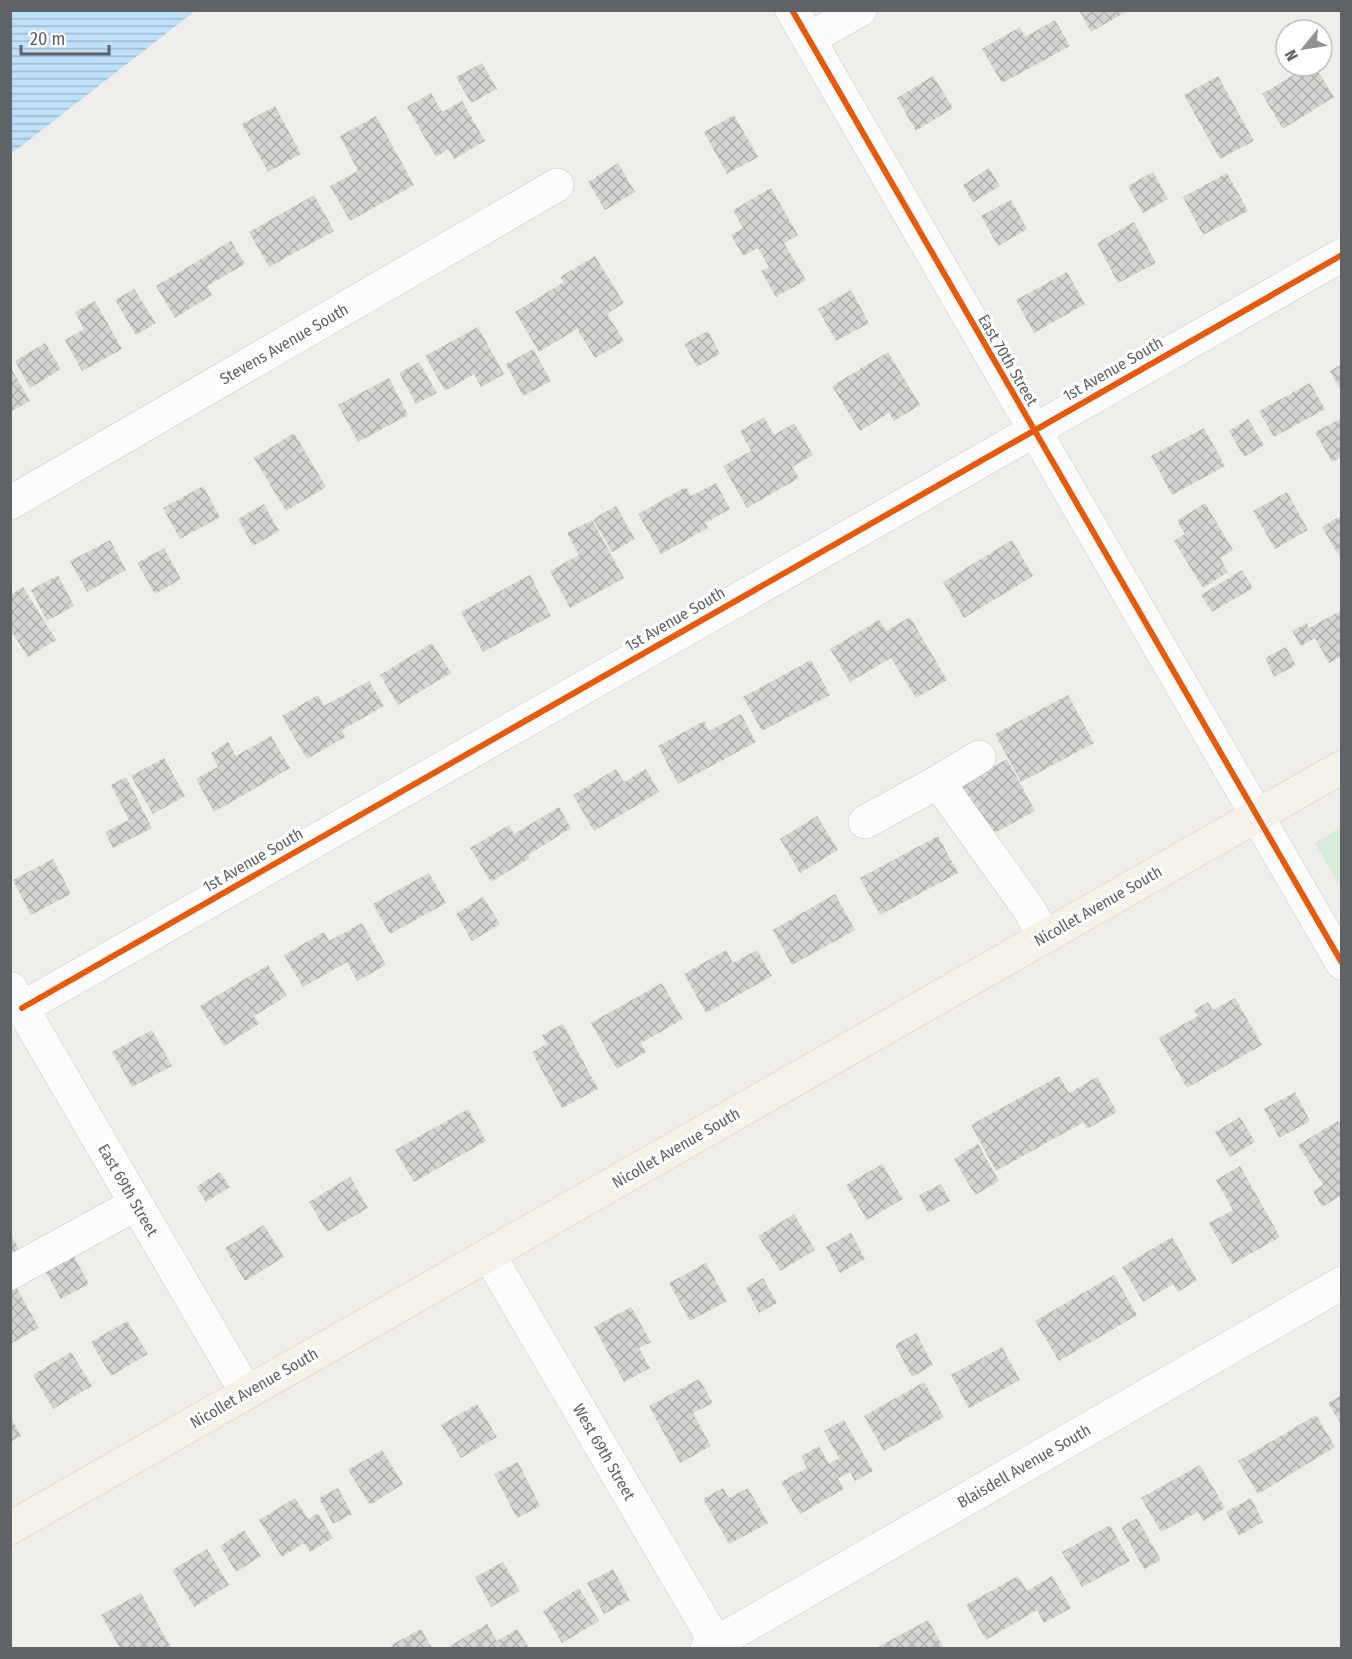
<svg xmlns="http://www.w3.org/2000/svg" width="1352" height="1659" font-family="'Fira Sans Condensed',sans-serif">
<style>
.park{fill:#d8ebd6}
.water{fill:url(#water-rules)}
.building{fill:url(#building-cross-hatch)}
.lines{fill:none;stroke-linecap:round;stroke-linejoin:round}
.minor-casing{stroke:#cbcccc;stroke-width:34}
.major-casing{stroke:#d7ceb8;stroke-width:34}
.minor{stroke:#fdfcfc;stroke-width:33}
.major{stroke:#f4f2e9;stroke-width:33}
.cycleway-casing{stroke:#fff;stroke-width:10}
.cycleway{stroke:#e8590c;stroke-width:6}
.labels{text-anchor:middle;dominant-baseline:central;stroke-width:6;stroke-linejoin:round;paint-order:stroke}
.street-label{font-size:16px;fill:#5f6368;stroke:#fff}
</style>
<defs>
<pattern id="water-rules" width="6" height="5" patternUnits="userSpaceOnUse" patternTransform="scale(1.5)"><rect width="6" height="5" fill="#bfe0f9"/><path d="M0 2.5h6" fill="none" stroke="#9eb9cd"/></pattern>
<pattern id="building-cross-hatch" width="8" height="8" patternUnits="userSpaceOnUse" patternTransform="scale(1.5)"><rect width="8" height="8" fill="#d6d5d3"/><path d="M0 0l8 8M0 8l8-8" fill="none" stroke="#b1b0af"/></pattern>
</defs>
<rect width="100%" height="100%" fill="#efeeea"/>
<path class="park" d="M1341,827V888L1315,843Z"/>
<path class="water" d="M11,10H195V11L11,154Z"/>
<path class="building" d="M1079,10H1129L1091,32Z
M1055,20L1070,46L1002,83L982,49L1020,27L1025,37Z
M1306,23L1310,30H1293Z
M482,63L497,89L471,103L456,77Z
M1308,66H1315L1334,97L1283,129L1262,94Z
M933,76L953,108L916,131L897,98Z
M1218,76L1254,141L1220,159L1184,95Z
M431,93L442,112L462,101L485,141L454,159L448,149L436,157L407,107Z
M275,106L301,154L268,172L242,124Z
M734,115L758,157L727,174L704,132Z
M376,116L414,185L350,221L330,186L358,171L340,136Z
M618,163L635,192L605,210L588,182Z
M989,168L1000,186L973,202L963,185Z
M1153,172L1168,199L1143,213L1128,186Z
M1227,173L1248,211L1203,235L1183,197Z
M771,188L798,235L784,243L806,280L776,297L761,271L769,267L758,248L743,256L731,235L743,228L733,210Z
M314,195L334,231L269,267L249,232Z
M1011,200L1027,229L998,246L981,216Z
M1134,222L1156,263L1118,283L1097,243Z
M231,241L245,264L207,286L212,295L175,318L156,286Z
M595,256L624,303L607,314L624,341L595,358L577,329L539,352L515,312L564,282L560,277Z
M1067,272L1085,304L1034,333L1016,300Z
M134,289L156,323L136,335L115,300Z
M851,290L869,323L836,341L818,309Z
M95,301L122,349L82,371L65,340L84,329L75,312Z
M478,327L504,374L481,387L474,374L445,391L425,356Z
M708,331L720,354L697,367L684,344Z
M45,343L61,369L30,388L15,361Z
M533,349L551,381L523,396L506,364Z
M888,352L920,405L894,421L889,413L860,431L832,386Z
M419,362L437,393L416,404L399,373Z
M1342,364V392L1330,371Z
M12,370L30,401L10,412V371Z
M389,378L408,415L358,442L338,405Z
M1310,383L1325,409L1274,437L1259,411Z
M764,417L774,435L794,423L813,455L792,467L799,478L747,508L723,466L751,451L740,431Z
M1342,418V457L1332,462L1315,432Z
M1248,419L1264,445L1244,457L1229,431Z
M1204,428L1225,466L1172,495L1151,456Z
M294,433L326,487L286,511L254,458Z
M716,483L730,509L705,523L708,528L661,554L638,514L686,487L691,496Z
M203,486L220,517L180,539L163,508Z
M1287,492L1308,530L1275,549L1253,511Z
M1205,503L1233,550L1220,558L1228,572L1203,588L1174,541L1185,534L1177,521Z
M264,504L279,531L253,546L238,519Z
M616,506L635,539L612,552L593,519Z
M1342,515V555L1339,556L1322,527Z
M592,520L624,578L570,608L550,571L579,555L567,533Z
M110,540L126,570L87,592L70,561Z
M1012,540L1033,576L964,618L943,582Z
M164,548L181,579L155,594L137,563Z
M1242,570L1253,588L1212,612L1201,595Z
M58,575L74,606L47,621L31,590Z
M530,575L551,616L483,652L461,612Z
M23,587L56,640L28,657L13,634L10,635V595Z
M1342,610V656L1329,663L1315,638L1301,646L1292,631L1307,623L1309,628Z
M910,617L947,680L916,698L891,658L850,682L830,649L879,620L886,631Z
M432,643L451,673L398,705L380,675Z
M1286,647L1296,665L1274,677L1265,658Z
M811,660L830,695L762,731L743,697Z
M369,681L384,706L342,730L345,737L307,759L282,716L318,695L324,706Z
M1068,695L1094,743L1021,782L995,734Z
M741,714L756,742L678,784L658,746L704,721L709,731Z
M271,736L290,768L214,812L196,779L218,767L211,753L228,742L236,756Z
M164,758L185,796L153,814L131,776Z
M1007,759L1035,811L984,839L955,788Z
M616,769L624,782L646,769L659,792L594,831L573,795Z
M126,777L152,828L113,848L105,832L129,820L111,785Z
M559,807L571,828L528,855L530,858L491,882L470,848L509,825L514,834Z
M817,816L838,850L800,873L780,839Z
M938,836L958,873L880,915L860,878Z
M53,859L71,894L31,915L13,880Z
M429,873L446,903L390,934L373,904Z
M835,894L855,930L792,965L773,930Z
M483,897L500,924L472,941L456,914Z
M362,923L386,965L357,981L347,962L303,987L284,955L324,932L329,941Z
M726,950L733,963L757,950L772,976L706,1013L684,974Z
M268,965L287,996L254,1016L259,1024L224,1046L200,1006Z
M662,983L683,1019L641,1043L646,1052L617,1069L591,1023Z
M1235,998L1262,1045L1187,1088L1159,1038L1198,1016L1194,1010L1208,1002L1213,1010Z
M563,1024L598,1089L562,1108L532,1052L547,1044L542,1035Z
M152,1030L172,1066L132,1087L112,1052Z
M1059,1076L1069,1093L1097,1077L1117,1112L1087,1129L1084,1122L996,1171L971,1125Z
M1295,1092L1310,1121L1279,1138L1264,1109Z
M468,1109L486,1141L414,1182L395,1150Z
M1240,1117L1255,1142L1230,1157L1215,1132Z
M1338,1121L1342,1127V1195L1322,1207L1313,1191L1323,1185L1298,1145Z
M978,1144L999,1181L975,1195L954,1159Z
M882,1164L903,1199L867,1220L846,1185Z
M1240,1166L1280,1237L1232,1264L1209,1223L1233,1210L1216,1180Z
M220,1172L230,1187L206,1202L196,1187Z
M350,1177L368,1208L327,1232L309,1202Z
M941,1184L950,1201L928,1213L919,1195Z
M794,1214L815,1250L780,1271L758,1236Z
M264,1225L284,1257L245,1281L225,1248Z
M10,1233L22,1254L10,1261Z
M851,1233L865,1259L840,1273L826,1247Z
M1172,1237L1197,1280L1178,1292L1173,1284L1143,1302L1122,1267Z
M72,1253L89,1284L61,1299L44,1269Z
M706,1263L727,1301L690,1321L669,1283Z
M1114,1275L1137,1315L1059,1361L1035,1321Z
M763,1278L777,1303L759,1313L746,1288Z
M16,1287L39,1328L10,1344V1290Z
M631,1307L651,1342L639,1348L650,1368L624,1382L594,1327Z
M127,1321L148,1354L111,1376L91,1342Z
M916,1333L933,1365L912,1377L895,1345Z
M1002,1347L1020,1380L969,1408L951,1375Z
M71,1352L92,1386L53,1409L33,1375Z
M699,1379L713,1403L693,1413L711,1446L680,1463L649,1406Z
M924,1382L944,1417L884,1451L864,1416Z
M1342,1395V1426L1328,1403Z
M477,1404L497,1437L461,1458L441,1425Z
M1316,1415L1335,1447L1258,1494L1238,1461Z
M10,1416L21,1436L10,1442Z
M844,1420L873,1471L855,1481L850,1472L838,1478L844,1489L800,1514L781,1482L807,1468L801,1456L819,1446L829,1464L839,1458L824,1431Z
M382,1450L403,1484L370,1505L348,1470Z
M518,1462L540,1506L517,1518L494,1474Z
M1200,1465L1225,1508L1203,1521L1198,1512L1161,1532L1141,1498Z
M338,1488L352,1514L333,1524L319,1498Z
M723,1488L729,1498L748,1488L768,1523L729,1544L703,1499Z
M295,1498L308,1519L318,1513L333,1538L310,1552L304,1543L282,1557L259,1520Z
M1251,1498L1263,1522L1239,1536L1226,1512Z
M1137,1518L1161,1560L1144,1569L1121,1527Z
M1110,1525L1130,1561L1082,1587L1062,1552Z
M244,1530L261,1556L236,1572L220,1546Z
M207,1549L229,1585L194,1607L172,1570Z
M503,1562L520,1591L491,1607L475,1577Z
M613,1569L630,1600L604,1614L587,1583Z
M1018,1576L1027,1591L1052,1576L1071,1608L1044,1623L1037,1610L986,1640L966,1605Z
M579,1588L599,1621L562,1643L543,1611Z
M141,1593L171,1648H120L101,1615Z
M928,1620L944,1648H876Z
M487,1624L497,1641L517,1629L529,1648H446Z
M421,1629L432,1648H392L391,1645Z"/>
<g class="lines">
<g class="minor-casing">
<path id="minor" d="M792,10L1342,963
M809,39L860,10
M10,503L557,185
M938,782L979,757
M865,822L938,782L1029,909L1044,937
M11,989L246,1392
M22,1008L1342,255
M489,1255L719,1648
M10,1273L136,1204
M707,1648L1342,1283"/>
</g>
<g class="major-casing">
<path id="major" d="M10,1528L1342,767"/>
</g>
<use href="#minor" class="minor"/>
<use href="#major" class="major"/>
<g class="cycleway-casing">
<path id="cycleway" d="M792,10L1342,963
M22,1008L1342,255"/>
</g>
<use href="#cycleway" class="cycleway"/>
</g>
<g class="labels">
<g class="street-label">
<text transform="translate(284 344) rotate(-30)">Stevens Avenue South</text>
<text transform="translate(1008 360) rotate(60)">East 70th Street</text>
<text transform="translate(1113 369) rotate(-30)">1st Avenue South</text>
<text transform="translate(675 619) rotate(-30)">1st Avenue South</text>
<text transform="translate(253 860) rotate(-30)">1st Avenue South</text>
<text transform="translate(1098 906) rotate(-30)">Nicollet Avenue South</text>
<text transform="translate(676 1148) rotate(-30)">Nicollet Avenue South</text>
<text transform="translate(128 1190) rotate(60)">East 69th Street</text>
<text transform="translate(254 1388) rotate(-30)">Nicollet Avenue South</text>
<text transform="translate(604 1452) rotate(60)">West 69th Street</text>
<text transform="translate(1024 1466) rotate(-30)">Blaisdell Avenue South</text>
</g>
</g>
<rect width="1352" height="1659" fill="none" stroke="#5f6368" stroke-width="24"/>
<g transform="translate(1304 48) rotate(240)"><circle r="28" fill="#ffffff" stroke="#bfc1c3" stroke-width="1.5"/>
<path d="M0-4.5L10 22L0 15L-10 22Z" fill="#919496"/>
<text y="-9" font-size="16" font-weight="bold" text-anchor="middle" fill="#5f6368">N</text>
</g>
<path d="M21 45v9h88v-9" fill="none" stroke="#5f6368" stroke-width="3"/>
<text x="30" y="45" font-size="18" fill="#5f6368" stroke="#ffffff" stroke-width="4.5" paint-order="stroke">20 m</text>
</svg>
